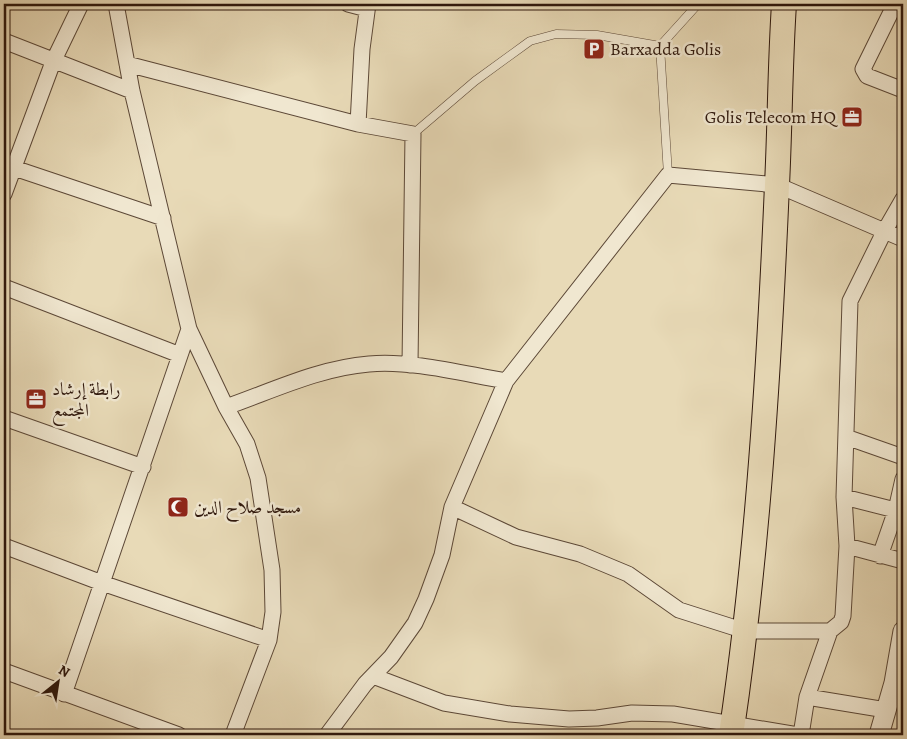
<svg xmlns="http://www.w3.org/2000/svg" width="907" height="739" font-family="Alegreya,Amiri,serif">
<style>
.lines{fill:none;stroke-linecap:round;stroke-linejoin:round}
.service-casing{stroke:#5c4837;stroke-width:9}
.minor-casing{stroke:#5c4837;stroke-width:17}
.tertiary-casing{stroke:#5c4837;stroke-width:21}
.primary-casing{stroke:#2e170c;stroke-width:26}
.service{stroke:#f0e7d0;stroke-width:8}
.minor{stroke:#f0e7d0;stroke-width:15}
.tertiary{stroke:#f0e7d0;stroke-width:19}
.primary{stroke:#e8dab7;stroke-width:24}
.labels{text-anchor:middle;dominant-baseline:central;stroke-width:5;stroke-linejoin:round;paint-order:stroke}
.poi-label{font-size:18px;fill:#2e170c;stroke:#f0e7d0;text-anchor:start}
</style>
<rect width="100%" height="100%" fill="#e8dab7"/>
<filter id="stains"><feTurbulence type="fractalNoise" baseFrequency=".004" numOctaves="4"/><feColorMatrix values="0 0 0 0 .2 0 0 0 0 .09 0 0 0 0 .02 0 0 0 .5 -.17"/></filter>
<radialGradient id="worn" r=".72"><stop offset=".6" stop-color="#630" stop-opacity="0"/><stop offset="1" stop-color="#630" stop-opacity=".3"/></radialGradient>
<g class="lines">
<g class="service-casing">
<path id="service" d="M413,134L475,81L530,41L556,34L597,35L660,46
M668,175L660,46L698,4"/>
</g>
<g class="minor-casing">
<path id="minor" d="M116,4L132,91L189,329L226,407L247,444L258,478L272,570L273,612L269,640L233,735
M348,4L367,9
M895,4L863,69L867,76L903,90
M4,41L132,91
M127,64L358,124L413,134L410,365
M358,124L362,49L368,4
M5,165L163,218
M4,194L53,62L81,4
M4,287L180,355
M226,407C272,391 319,368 369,364C412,360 464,374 506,381L668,175L777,185L903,239
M4,418L143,467
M846,437L903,457
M844,497L903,512
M452,507L516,537L580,554L628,574L679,610L745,631H830L841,622L843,616L847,546L844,497L850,301L884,232L903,199
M4,546L102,583L269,640
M847,546L903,561
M880,556L896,510L903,479
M4,671L179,735
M373,676L444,703L510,714L569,719L597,718L632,713L673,714L798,735
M64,694L189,329
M807,697L886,710
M327,735L365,684L391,657L415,623L426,599L442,555L452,507L506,381
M801,735L807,697L830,631"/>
</g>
<g class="tertiary-casing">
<path id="tertiary" d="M879,735L894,683L903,631"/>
</g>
<g class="primary-casing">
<path id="primary" d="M731,735C758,553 769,369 777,185C780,125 780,64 784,4"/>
</g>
<use href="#service" class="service"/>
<use href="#minor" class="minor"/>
<use href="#tertiary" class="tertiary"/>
<use href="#primary" class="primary"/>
</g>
<defs>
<g id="parking-square" transform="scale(1.125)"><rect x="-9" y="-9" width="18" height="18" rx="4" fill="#8f2418" stroke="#f0e7d0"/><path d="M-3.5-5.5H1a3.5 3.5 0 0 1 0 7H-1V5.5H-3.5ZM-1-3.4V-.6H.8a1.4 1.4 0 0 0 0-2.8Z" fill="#fff"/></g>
<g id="office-square" transform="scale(1.125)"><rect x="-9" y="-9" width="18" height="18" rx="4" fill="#8f2418" stroke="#f0e7d0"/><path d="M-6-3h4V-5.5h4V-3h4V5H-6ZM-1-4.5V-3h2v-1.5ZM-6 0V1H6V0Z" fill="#fff"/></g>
<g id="mosque-square" transform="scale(1.125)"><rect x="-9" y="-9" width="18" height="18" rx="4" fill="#8f2418" stroke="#f0e7d0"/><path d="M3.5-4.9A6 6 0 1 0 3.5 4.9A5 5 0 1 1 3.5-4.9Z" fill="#fff"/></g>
</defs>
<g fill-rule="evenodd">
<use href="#parking-square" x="594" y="49"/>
<use href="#office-square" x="852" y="117"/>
<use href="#office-square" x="36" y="399"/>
<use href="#mosque-square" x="178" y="507"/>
</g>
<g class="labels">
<g class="poi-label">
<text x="610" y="49">Barxadda Golis</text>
<text x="836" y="117" text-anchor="end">Golis Telecom HQ</text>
<text x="52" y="389">رابطة إرشاد<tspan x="52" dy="21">المجتمع</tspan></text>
<text x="194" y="507">مسجد صلاح الدين</text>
</g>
</g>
<rect width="907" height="739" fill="none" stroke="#e8dab7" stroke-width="20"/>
<rect x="5" y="5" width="897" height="729" fill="none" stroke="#2e170c" stroke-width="2.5"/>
<rect x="10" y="10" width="887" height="719" fill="none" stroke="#2e170c"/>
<g transform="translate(58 682) rotate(30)" stroke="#f0e7d0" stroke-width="4" paint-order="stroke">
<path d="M0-4L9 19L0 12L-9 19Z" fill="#2e170c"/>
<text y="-8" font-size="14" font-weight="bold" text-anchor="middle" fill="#2e170c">N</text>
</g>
<rect width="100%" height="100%" filter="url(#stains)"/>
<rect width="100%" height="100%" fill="url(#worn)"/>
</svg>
